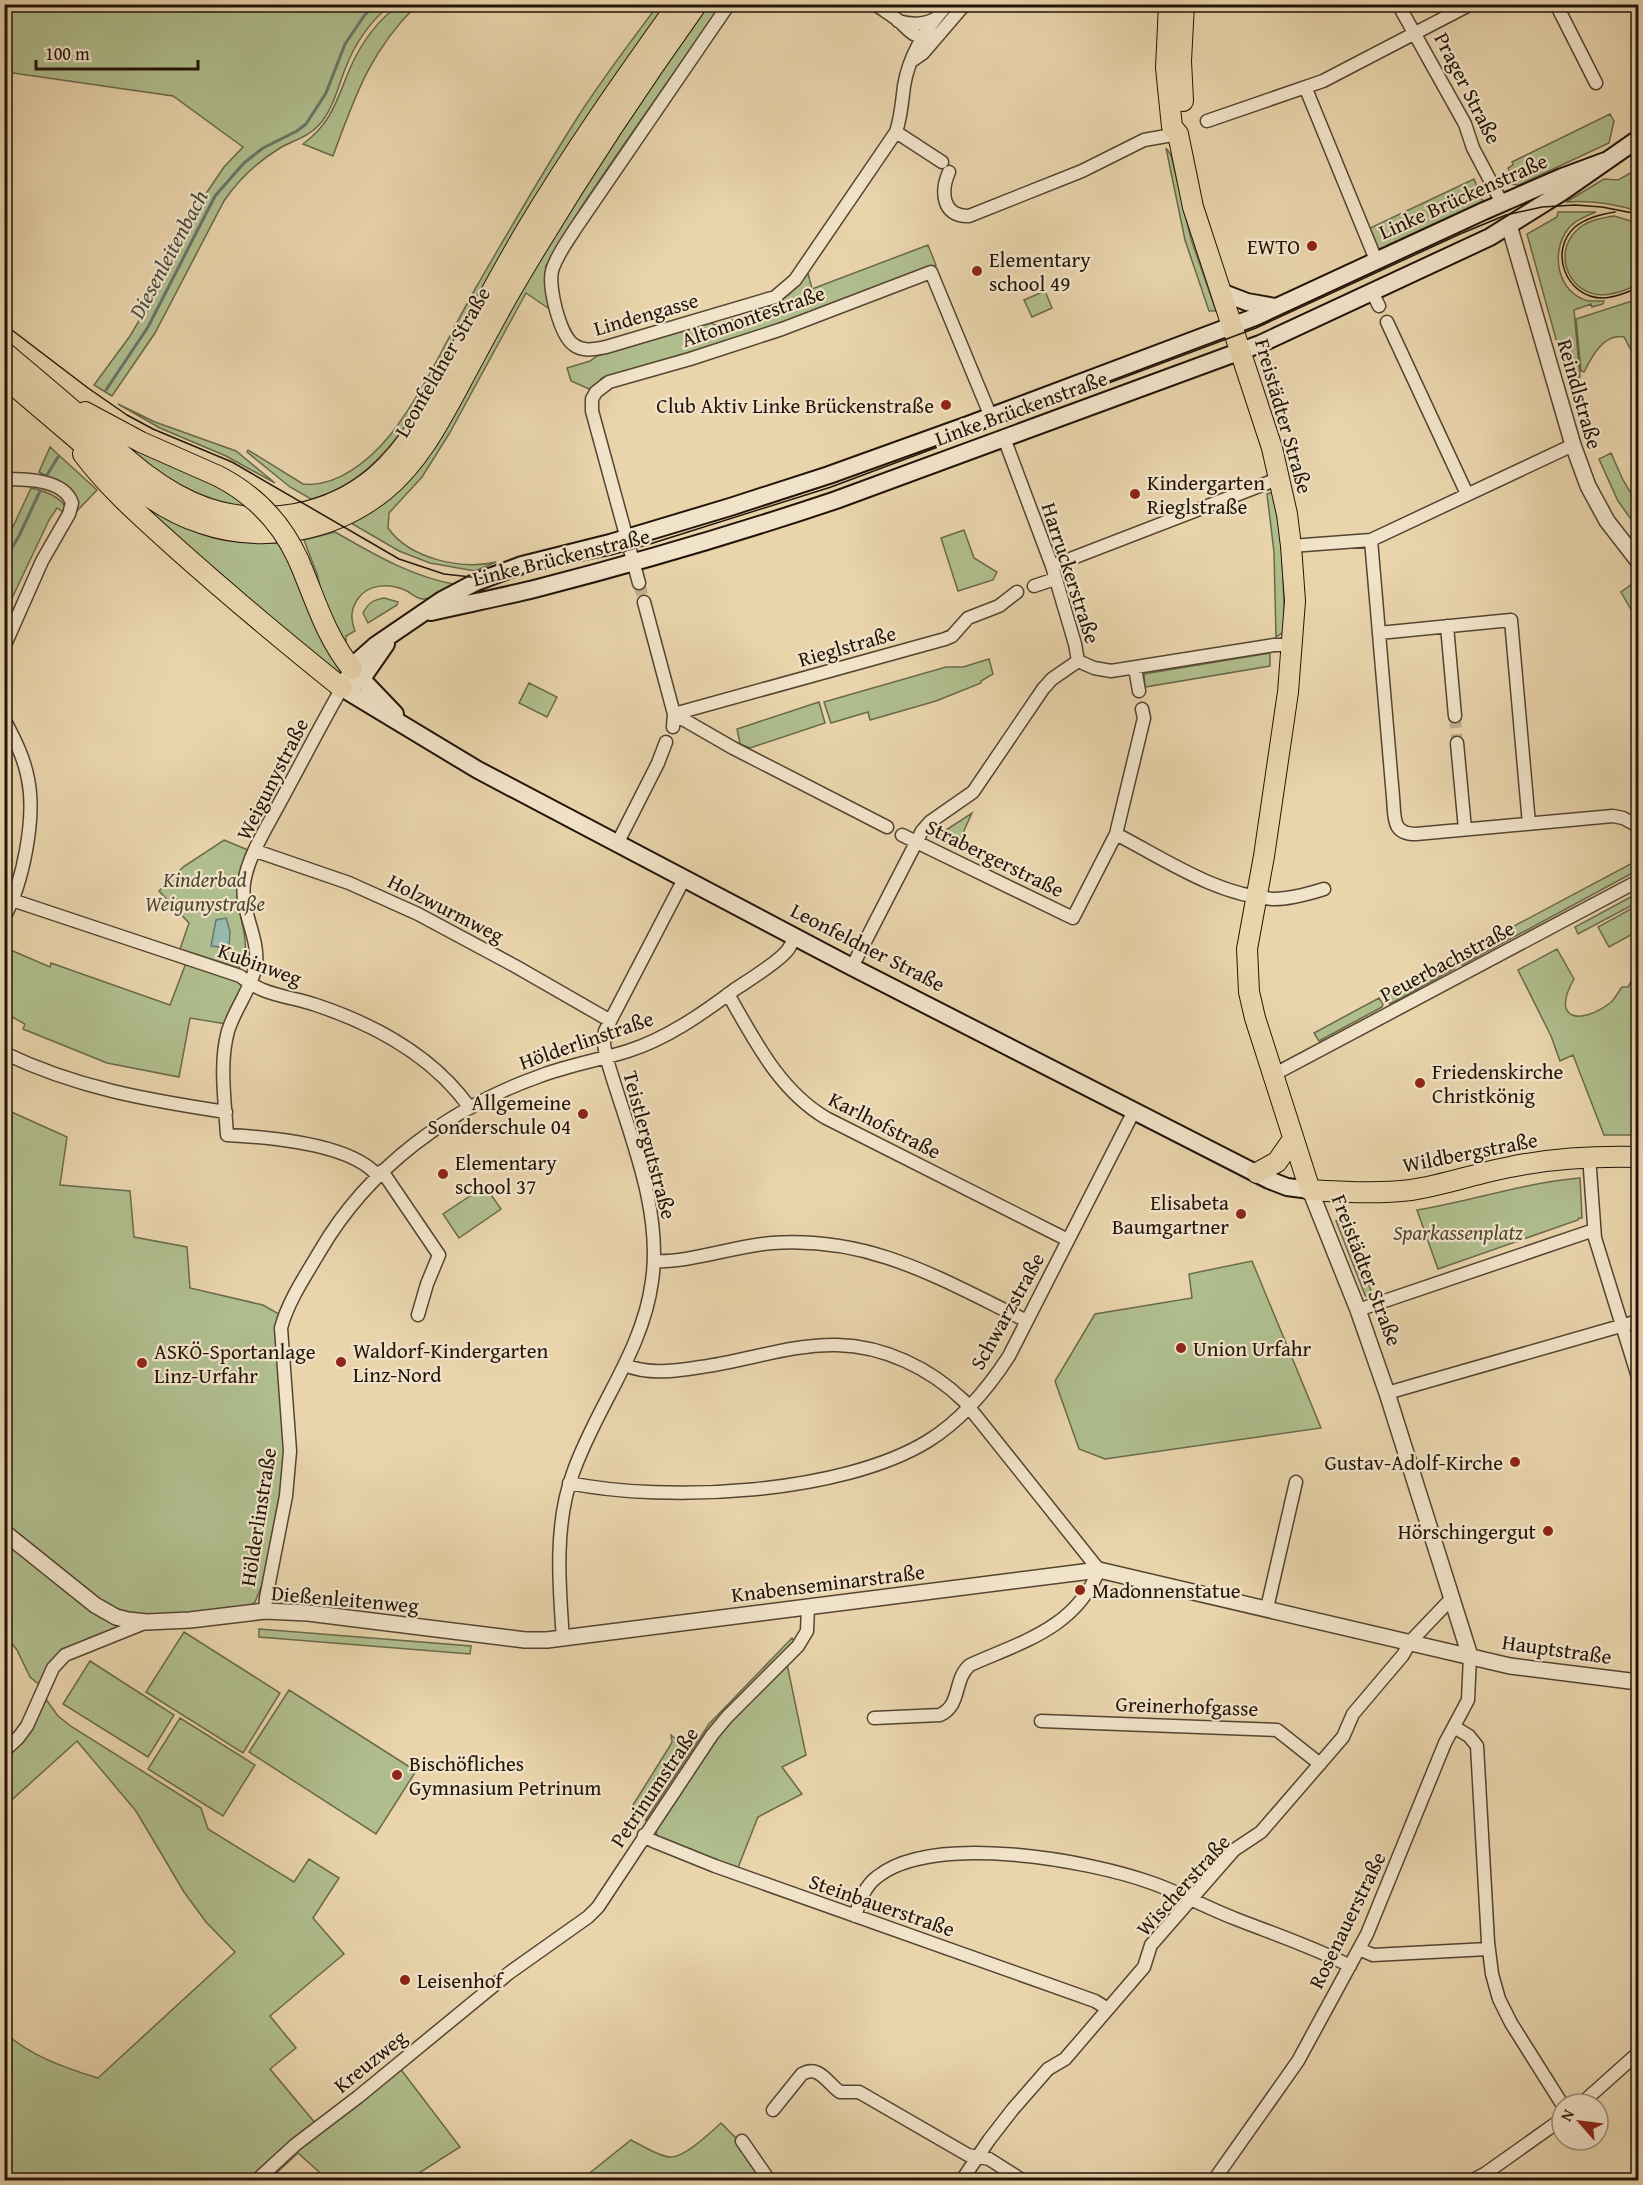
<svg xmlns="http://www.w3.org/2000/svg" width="1643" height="2185" font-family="'Gentium Book Plus',serif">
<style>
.green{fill:#b0be8e;stroke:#69694b;stroke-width:1.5}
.water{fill:#97b8ad;stroke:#68766b;stroke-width:1.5}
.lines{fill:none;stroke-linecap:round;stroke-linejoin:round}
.stream{stroke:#68766b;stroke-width:3}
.minor-tunnel{stroke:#c1ae8b;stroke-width:12;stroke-dasharray:12 6;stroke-linecap:butt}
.minor-casing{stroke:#544431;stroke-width:15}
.tertiary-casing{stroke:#544431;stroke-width:18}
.secondary-casing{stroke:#221408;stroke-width:20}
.primary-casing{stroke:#221408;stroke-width:22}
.minor{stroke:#f1e3c9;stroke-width:12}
.tertiary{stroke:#f1e3c9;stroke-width:15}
.secondary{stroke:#f1e3c9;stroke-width:16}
.primary{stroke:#e9d4ac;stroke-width:20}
.tram{stroke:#221408;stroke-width:1.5}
.primary-bridge-casing{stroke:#221408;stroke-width:22;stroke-linecap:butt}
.primary-bridge{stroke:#e9d4ac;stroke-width:20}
.poi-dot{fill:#8f2418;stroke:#f1e3c9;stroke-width:2}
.labels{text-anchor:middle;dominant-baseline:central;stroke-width:4.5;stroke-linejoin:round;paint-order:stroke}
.street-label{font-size:21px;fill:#221408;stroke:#f1e3c9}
.poi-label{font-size:21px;fill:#221408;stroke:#f1e3c9;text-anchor:start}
.park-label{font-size:21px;font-style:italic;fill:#4d4730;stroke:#f1e3c9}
.water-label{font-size:22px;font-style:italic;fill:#4b4d42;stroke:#f1e3c9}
</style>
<rect width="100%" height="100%" fill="#e9d4ac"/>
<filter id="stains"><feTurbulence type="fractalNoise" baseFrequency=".00333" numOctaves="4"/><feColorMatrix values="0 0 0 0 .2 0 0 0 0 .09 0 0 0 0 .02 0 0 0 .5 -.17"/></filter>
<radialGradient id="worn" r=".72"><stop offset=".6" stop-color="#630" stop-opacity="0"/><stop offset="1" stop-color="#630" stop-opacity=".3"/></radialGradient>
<path class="green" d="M4,5H391C371,20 355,43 346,67C338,86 333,110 319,125C308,137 294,140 280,148C257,162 239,179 224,201L155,333L112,396L94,385L130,336L152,299L203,198L224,167L243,147L173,96L13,73L5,74Z
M399,5H417C370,51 355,96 333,156L303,144C333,122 337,98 351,66C362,42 378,20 399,5Z
M658,5H669L422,404C394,444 361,487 311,499L290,487L247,452L248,450L303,484C337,488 371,459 391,434C426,389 449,334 478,284C511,227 545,168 581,112C605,75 632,40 658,5Z
M708,5H721L616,156L582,206L546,266L545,284L551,310L526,293L449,434L422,477L389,513L388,528C410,559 461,570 496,562L475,571L430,563L399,551L351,523C377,511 398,492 418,470L532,268L672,53Z
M1610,114L1614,121L1609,143L1519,185L1508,184L1515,181L1508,168L1513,165L1512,162Z
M1166,148L1171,155L1191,239L1216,311H1209L1185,240Z
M1638,169V211C1614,204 1592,200 1566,202L1604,179L1618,180Z
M1474,179L1483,201L1377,250L1368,229Z
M1558,212H1596C1586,216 1575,220 1568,229C1550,252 1557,294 1589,301C1594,301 1599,301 1604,301L1603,304L1592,307L1591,304L1574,310L1580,377L1567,379L1527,234L1557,217Z
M1614,216L1638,223V285C1627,289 1615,295 1603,295C1570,295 1552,255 1576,231C1585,221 1601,218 1614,216Z
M928,245L936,265L758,332L602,378L594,387L589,389L571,381L567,368L590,361L597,356L711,323L715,325C755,313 781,310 808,273L812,289Z
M1045,291L1052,308L1032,317L1024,300Z
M1638,299V348L1632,352L1624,337C1604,333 1592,356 1584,372L1581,371L1576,319Z
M118,404L155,422L236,451L275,483L226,456L160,428Z
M109,431L209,479L251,507C195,501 148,470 109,431Z
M50,447L97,490L76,512C78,486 58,482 39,472Z
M1611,453L1623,480L1638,505V529L1618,501L1599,459Z
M106,472C134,490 166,516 195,531C220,544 254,543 282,543L341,669L336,674L272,623Z
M31,488C42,490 59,496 65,506L63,512L57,508L49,520L5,613V544Z
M1274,492L1282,553L1285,631L1276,637L1274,552L1267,494Z
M964,530L974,558L997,572L993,580L958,591L941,538Z
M335,532C375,555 412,577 458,585C448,589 434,599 423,599C417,599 412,594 407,591C390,583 368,583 357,600C350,611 351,620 355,631L346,636V646L325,606L317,574L304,540Z
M1638,580V622L1621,592Z
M384,598L398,602L397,605L368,623L363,613C368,603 373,600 384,598Z
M1270,653V666L1145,687L1144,674Z
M989,659L993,674L981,681V683L936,701L870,720L868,712L831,723L824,702L946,667H963Z
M529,683L557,697L547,717L519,703Z
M819,702L825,723L750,748L740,744L737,729Z
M972,813L956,848L934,838Z
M224,840L248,850C243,864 236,879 237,895C238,917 254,948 239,968L180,949L189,923L159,891L183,867Z
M1638,860V870L1462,965L1456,957Z
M1638,893V902L1578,934L1575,927Z
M1638,905V931L1609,947L1598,927Z
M6,948L50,967L51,963L170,1005L186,963L236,979L244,985L226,1024L190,1018L179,1077L107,1063L23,1029L25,1024L5,1013L4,965L9,957L5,953Z
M1557,949L1574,979C1550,1021 1581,1025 1610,1003C1615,999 1618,992 1622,987H1628L1635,975L1634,972L1638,970V1135H1604L1573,1055L1560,1061L1551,1036L1518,970Z
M1452,959L1456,966L1454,969L1390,1004L1384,995Z
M1379,998L1383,1004L1382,1007L1319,1041L1314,1033Z
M5,1109L67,1137L60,1185L130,1191L134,1237L187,1247L190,1288L263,1305L279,1314L276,1325L285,1444L282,1483L262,1585L255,1602L249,1606C217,1610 166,1619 135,1614C127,1613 119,1609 112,1607L127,1625L81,1644L42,1687L30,1677L17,1650L5,1635Z
M1580,1178L1582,1218H1579L1578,1220L1438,1269L1417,1210C1473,1201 1522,1183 1580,1178Z
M485,1186L501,1209L459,1238L443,1214Z
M1345,1217L1374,1299L1367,1297L1365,1295L1336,1221Z
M1252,1261L1321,1428L1105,1459L1079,1449L1055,1381L1095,1314L1192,1298L1189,1274Z
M259,1629L471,1646L470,1654L259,1637Z
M184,1632L280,1693L243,1753L146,1692Z
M792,1638L795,1641L712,1727L651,1816L645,1821L709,1724Z
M90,1661L174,1715L148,1757L63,1704Z
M787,1664L806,1755L782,1767L802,1794L758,1817L737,1870L657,1836L656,1829L726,1724Z
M289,1690L416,1771L376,1834L249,1752Z
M45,1698L58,1716L72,1727L201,1808L208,1829L294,1882L309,1859L339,1878L313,1918L344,1954L270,2016L296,2048L270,2069L316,2124L253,2180H5V2033C31,2056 65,2068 98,2078L235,1952L206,1922L184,1892L136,1811L77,1741L5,1806V1754Z
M180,1718L255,1765L223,1816L148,1769Z
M671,1735L686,1748L640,1821L635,1824L631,1820L633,1805L668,1749L672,1742Z
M399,2067L460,2147L408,2180H328L298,2153L269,2180H261Z
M721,2123L735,2137L764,2180H581L631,2140C641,2145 660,2157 670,2157C684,2158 710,2133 721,2123Z"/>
<path class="water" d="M226,918L230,931L229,948L211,946L216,920Z"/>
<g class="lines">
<path class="stream" d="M106,390L148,327L215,196L244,163L263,148L297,131L306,124L326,93L345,44L364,16L375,4
M47,475L58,457
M4,561L19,536L40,491"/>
<path class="minor-tunnel" d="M639,583L644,602
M1455,716L1457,743"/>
<g class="minor-casing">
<path id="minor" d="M729,4L575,229C567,242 556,256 552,271C548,287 560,336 574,345C584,352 595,349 606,347L775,297L795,280L896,132C901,117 902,102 904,86C909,55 927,27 948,4
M875,4C883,10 892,15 899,21C909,30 914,39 928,36
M1398,4L1465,124L1473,148L1502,203
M1556,4L1596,83
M898,21C912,25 922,25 935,19
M913,60L923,53L965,4
M1306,89L1376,260
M1207,121L1323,81L1471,4
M896,132L942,162
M949,172C941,190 941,217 969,216L1082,171L1144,140L1178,134
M1372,292L1379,306
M1387,322L1467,494
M4,479C25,479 64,479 72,503L69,514L42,561L4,647
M1371,540L1393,797C1395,817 1391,834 1416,834L1613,816L1623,818L1638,826
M1291,546L1371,540L1573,445
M1052,566L1280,478
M639,583L592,411V399L596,392L609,382L690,359L782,329L931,272L991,417
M1034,586L1055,579
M644,602L674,714L673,727
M1447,626L1455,716
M1379,633L1511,620L1529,824
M1078,661L1094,668L1111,671L1274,645H1292
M1135,668L1139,691
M342,688C320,726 300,766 279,804C266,829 248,856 244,883C240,911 259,936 256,964C252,988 235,1008 228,1031C219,1064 225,1101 227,1135C267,1137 349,1143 377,1175
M674,714L945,639L952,636L968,618L999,606L1017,592
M674,714L733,748L887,827
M4,719C14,738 24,757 28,779C36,818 23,883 4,918
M1457,743L1465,829
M1116,834L1144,718L1142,709
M902,835L1073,918L1116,834C1166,860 1218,896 1274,899C1291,899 1308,894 1324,889
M617,844L658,763L666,742
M256,851L349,883L418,914L515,966L609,1020
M12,900L240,976C247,981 255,987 263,990C280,997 299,999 316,1005C376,1025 433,1056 470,1108
M852,967L922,831L930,822L973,792L1043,689L1052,679L1078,661L1075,644L1052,566L1004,438
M728,994C755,1041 779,1090 826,1118L1068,1240
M4,1053C77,1088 147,1100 226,1112
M1273,1075L1638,881
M1589,1156L1595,1238L1638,1377
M382,1171L439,1255L427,1284L418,1315
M654,1261C689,1263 734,1246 772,1243C872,1236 940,1279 1027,1321
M1358,1310L1594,1230
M625,1365C648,1375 677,1371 701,1367C746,1361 791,1344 837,1345C884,1346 930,1368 964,1401L1099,1570C1075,1628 1024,1641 970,1665C953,1679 962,1705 940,1715L874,1718
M1387,1393L1638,1321
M569,1483C667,1503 842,1494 928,1441C962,1420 987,1390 1009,1356L1134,1111
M1267,1608L1296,1482
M265,1611L266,1598L286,1496L290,1451L281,1328C288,1301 306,1275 320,1251C369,1167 450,1108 540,1076C569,1065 599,1060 628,1051C666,1039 702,1014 734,990C749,980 774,965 786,952C790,948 792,942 795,937
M563,1639C559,1585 554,1524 573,1473C596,1407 643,1351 652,1281C663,1206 626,1127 606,1056L604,1044L605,1031L684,879
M1041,1721L1277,1730L1320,1764
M1454,1727L1469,1736L1477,1746L1488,1942L1492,1974L1499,1999L1511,2023L1562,2104
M4,1751L18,1738L27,1726L53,1668L65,1655L147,1622
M644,1835L653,1841L715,1866L1095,2001L1108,2009
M855,1916C860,1901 864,1887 877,1877C932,1832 1089,1860 1152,1883C1181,1893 1207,1908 1236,1919C1274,1934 1314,1947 1350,1966
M1359,1949L1373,1955L1488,1949
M1581,2104L1638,2053
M773,2110L802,2074C819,2064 828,2084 840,2092H859L968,2155L989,2159L1022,2180
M742,2141L769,2180
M257,2180L295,2145L358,2097L509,1973L588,1917L598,1907L712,1735L727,1717L798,1646L807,1631L808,1607
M962,2180L989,2140L1013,2109L1048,2069L1065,2059L1144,1967L1151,1945L1234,1850L1261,1832L1343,1737L1353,1714L1403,1655L1410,1642L1451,1599
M1214,2180L1298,2061L1367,1934L1445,1743L1468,1700L1470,1656
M1473,2180L1486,2173L1562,2119"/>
</g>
<g class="tertiary-casing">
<path id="tertiary" d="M1509,225L1573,445L1588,486L1607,521L1638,561
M1310,1190L1358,1310L1387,1393L1470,1656
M4,1532L95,1605L116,1617L128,1620L147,1622L190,1620L265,1611L308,1613L525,1640H547L1099,1570L1510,1666L1638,1682"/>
</g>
<g class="secondary-casing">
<path id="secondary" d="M1221,292L1247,302L1275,307
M431,612C466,604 502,597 538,588C639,562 738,533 836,500L1260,344L1490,237L1562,192L1638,139
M352,669L395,714
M351,685L361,680L386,644
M342,688L357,662L376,645L442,600L476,582L522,565L610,543L730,507L829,475L968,425L1255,317L1484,211L1562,177L1605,161
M342,688L478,770L852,967L1269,1180L1287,1187L1310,1190"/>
</g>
<g class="primary-casing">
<path id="primary" d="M1169,4L1166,68L1172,127L1178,134L1193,207L1272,448L1287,514L1291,546L1295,601L1288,692L1264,856L1247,949L1249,992L1255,1018L1310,1190C1344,1192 1378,1194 1411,1190C1445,1185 1477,1173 1510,1167C1553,1158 1595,1156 1638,1157
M1183,101L1181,61L1184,4
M4,352C29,373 53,393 77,414C116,449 155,490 206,508C263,527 329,516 376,476C414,443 436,395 459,352C481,311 503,269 527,229C573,152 625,78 678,4
M4,377C36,404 67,431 98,457C130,483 162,511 201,523C264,544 333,532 385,490C419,462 440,421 461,382C477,352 493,322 510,292C568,193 630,98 697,4
M85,412L141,442L218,476
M83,454C110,490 144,519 177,549C231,597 286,643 342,688
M298,559C315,598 325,636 352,669
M1257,1173L1277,1162L1293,1139"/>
</g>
<use href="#minor" class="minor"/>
<use href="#tertiary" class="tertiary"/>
<use href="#secondary" class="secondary"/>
<use href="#primary" class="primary"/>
<path class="tram" d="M1615,212C1602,214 1586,218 1575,227C1548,251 1566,298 1603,298C1615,298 1627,292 1638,288
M4,324L88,388L127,415L153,429L232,462L399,559L444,574L480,578L504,577L611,555L653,543L831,487L1256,328L1460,234L1506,215L1542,207L1575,205L1602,207L1638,214"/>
<g class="primary-bridge-casing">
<path id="primary-bridge" d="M218,476C255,495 281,522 298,559"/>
</g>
<use href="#primary-bridge" class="primary-bridge"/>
</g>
<g class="poi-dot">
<circle cx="1312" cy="246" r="6"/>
<circle cx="977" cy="271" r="6"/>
<circle cx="946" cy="405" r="6"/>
<circle cx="1135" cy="494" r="6"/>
<circle cx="1420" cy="1083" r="6"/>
<circle cx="583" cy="1114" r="6"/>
<circle cx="443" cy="1174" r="6"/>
<circle cx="1241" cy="1214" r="6"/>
<circle cx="1181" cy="1348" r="6"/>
<circle cx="341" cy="1362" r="6"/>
<circle cx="142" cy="1363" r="6"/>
<circle cx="1515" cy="1462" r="6"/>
<circle cx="1548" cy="1531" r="6"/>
<circle cx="1080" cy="1590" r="6"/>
<circle cx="397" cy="1775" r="6"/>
<circle cx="405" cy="1980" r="6"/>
</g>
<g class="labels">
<g class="street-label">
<text transform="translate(1468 88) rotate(63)">Prager Straße</text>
<text transform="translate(1463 196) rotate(-24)">Linke Brückenstraße</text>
<text transform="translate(646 314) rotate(-16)">Lindengasse</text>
<text transform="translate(753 316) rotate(-19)">Altomontestraße</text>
<text transform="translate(442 362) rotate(-60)">Leonfeldner Straße</text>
<text transform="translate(1580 394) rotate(74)">Reindlstraße</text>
<text transform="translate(1021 408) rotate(-20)">Linke Brückenstraße</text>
<text transform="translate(1284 416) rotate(74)">Freistädter Straße</text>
<text transform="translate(561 557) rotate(-14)">Linke Brückenstraße</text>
<text transform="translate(1071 573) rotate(72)">Harruckerstraße</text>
<text transform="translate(847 646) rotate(-16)">Rieglstraße</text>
<text transform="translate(272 779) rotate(-63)">Weigunystraße</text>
<text transform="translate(995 858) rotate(26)">Strabergerstraße</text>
<text transform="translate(446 908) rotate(27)">Holzwurmweg</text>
<text transform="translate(868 947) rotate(27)">Leonfeldner Straße</text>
<text transform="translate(1447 961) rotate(-28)">Peuerbachstraße</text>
<text transform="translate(260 964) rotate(20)">Kubinweg</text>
<text transform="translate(586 1040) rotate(-19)">Hölderlinstraße</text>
<text transform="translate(885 1125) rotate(27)">Karlhofstraße</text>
<text transform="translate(650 1145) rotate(75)">Teistlergutstraße</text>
<text transform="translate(1470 1152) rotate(-11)">Wildbergstraße</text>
<text transform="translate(1367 1270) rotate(69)">Freistädter Straße</text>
<text transform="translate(1007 1311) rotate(-61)">Schwarzstraße</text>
<text transform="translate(258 1517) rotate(-81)">Hölderlinstraße</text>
<text transform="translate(828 1583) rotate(-7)">Knabenseminarstraße</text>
<text transform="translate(345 1599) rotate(5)">Dießenleitenweg</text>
<text transform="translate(1557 1649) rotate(8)">Hauptstraße</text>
<text transform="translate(1187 1706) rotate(2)">Greinerhofgasse</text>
<text transform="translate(654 1787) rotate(-56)">Petrinumstraße</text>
<text transform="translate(1183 1885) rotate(-48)">Wischerstraße</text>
<text transform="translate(882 1905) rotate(19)">Steinbauerstraße</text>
<text transform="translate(1347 1920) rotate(-64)">Rosenauerstraße</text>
<text transform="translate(370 2061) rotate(-39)">Kreuzweg</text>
</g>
<g class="poi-label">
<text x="1300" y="246" text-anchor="end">EWTO</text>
<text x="989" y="259">Elementary<tspan x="989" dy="24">school 49</tspan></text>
<text x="934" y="405" text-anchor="end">Club Aktiv Linke Brückenstraße</text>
<text x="1147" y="482">Kindergarten<tspan x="1147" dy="24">Rieglstraße</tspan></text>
<text x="1432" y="1071">Friedenskirche<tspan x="1432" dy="24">Christkönig</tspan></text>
<text x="571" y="1102" text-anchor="end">Allgemeine<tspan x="571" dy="24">Sonderschule 04</tspan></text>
<text x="455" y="1162">Elementary<tspan x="455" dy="24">school 37</tspan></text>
<text x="1229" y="1202" text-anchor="end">Elisabeta<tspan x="1229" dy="24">Baumgartner</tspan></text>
<text x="1193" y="1348">Union Urfahr</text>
<text x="353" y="1350">Waldorf-Kindergarten<tspan x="353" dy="24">Linz-Nord</tspan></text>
<text x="154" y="1351">ASKÖ-Sportanlage<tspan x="154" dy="24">Linz-Urfahr</tspan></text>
<text x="1503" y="1462" text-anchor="end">Gustav-Adolf-Kirche</text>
<text x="1536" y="1531" text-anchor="end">Hörschingergut</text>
<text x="1092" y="1590">Madonnenstatue</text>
<text x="409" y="1763">Bischöfliches<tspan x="409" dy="24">Gymnasium Petrinum</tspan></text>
<text x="417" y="1980">Leisenhof</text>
</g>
<g class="park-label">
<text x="205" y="879">Kinderbad<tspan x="205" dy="24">Weigunystraße</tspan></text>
<text x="1458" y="1232">Sparkassenplatz</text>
</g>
<g class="water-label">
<text transform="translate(168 254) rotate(-62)">Diesenleitenbach</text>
</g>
</g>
<rect width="1643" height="2185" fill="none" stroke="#e9d4ac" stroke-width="24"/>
<rect x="6" y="6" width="1631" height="2173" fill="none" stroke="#221408" stroke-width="3"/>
<rect x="12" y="12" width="1619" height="2161" fill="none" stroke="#221408" stroke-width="1.5"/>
<g transform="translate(1580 2122) rotate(298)"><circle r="28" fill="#f1e3c9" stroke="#9e907c" stroke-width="1.5"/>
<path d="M0-4.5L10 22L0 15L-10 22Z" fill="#8f2418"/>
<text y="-9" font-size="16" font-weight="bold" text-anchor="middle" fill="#221408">N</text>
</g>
<path d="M36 60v9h162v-9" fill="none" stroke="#221408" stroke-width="3"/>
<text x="45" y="60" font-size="18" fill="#221408" stroke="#f1e3c9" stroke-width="4.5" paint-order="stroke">100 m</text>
<rect width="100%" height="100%" filter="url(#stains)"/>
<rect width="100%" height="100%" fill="url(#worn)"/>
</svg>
